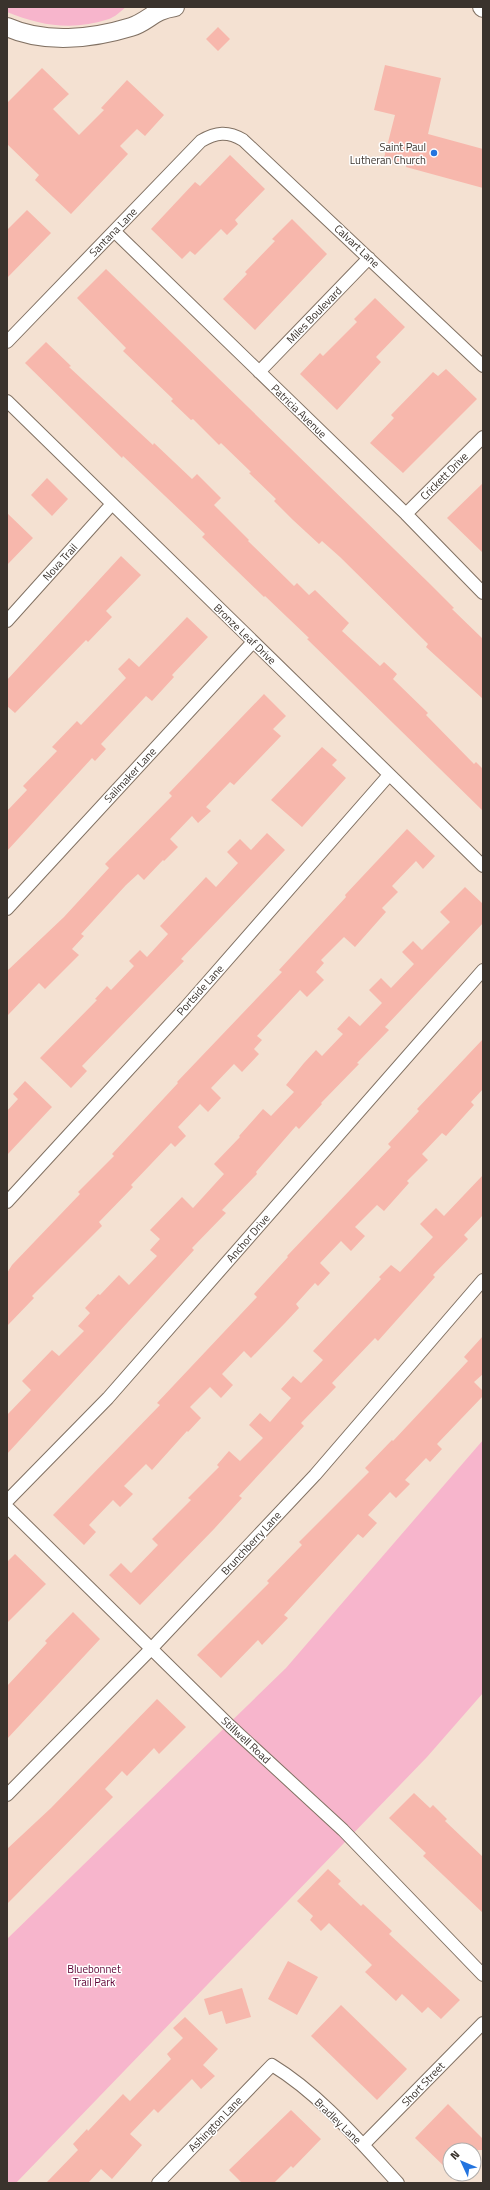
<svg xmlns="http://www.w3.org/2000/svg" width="490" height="2190" font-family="'Titillium Web',sans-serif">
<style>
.green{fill:#f7b5cc}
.building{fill:#f7b7ac}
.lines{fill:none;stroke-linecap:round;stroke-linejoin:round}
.street-casing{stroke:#817163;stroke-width:14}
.secondary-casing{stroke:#817163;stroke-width:20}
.street{stroke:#fff;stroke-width:12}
.secondary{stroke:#fff;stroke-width:18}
.poi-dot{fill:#2374df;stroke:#fff;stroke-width:1.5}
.labels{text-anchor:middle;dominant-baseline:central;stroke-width:3;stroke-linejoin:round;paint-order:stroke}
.poi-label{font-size:11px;fill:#3a332d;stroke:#fff;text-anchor:end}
.street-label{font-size:11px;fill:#3a332d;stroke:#fff}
.park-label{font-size:11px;fill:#5d0133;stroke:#fff}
</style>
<rect width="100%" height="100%" fill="#f4e1d2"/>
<path class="green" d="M7,7H126C121,11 115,17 109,19C73,31 41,26 7,12Z
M483,1440V1693L427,1757L16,2183H7V1939L286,1668Z"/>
<path class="building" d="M218,27L230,39L218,51L206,39Z
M385,65L441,78L428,134L483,149V188L406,167L407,164L384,158L395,115L374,110Z
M42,68L69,94L53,109L79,135L104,110L101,108L127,80L164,115L145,136L137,129L120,146L128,154L71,214L35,180L39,175L7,144V103Z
M230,155L265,189L235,220L238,224L227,235L221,229L195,255L190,251L182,259L151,229L195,182L200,186Z
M27,210L51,233L7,278V230Z
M292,219L327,254L255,330L223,299L247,274L245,272L275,241L272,239Z
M106,269L430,584L454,608L452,609L483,639V699L426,647L428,644L340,557L322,541L319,544L293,520L274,501L276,499L249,473L251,472L221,443L219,445L193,419L191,420L171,401L173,399L123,351L126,348L77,298Z
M375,298L405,327L376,357L381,362L337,410L300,374L320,353L323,356L357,322L354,319Z
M46,342L71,366L69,367L153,445L154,443L192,479L197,474L221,498L214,505L249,540L248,541L294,586L297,583L309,595L315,590L349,623L342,631L380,666L384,662L397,674L393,679L428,713L426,715L474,764L476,762L483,769V811L307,639L309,638L265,596L264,597L202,537L205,534L123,456L122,458L25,363Z
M446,369L477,399L403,473L370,443L394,418L391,415L433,372L438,376Z
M47,478L68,499L52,516L31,495Z
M483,483V553L447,518Z
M7,513L33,538L7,565Z
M121,556L141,575L106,611L112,617L88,642L86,640L15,713L7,706V680Z
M187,617L208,637L172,675L174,677L152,701L146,696L101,744L106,749L95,761L92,758L7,851V811L27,790L23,786L57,751L52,747L77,721L81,725L126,678L118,669L129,658L139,667Z
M264,694L286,716L273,729L281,736L234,785L230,782L206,807L211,811L198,823L192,816L170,839L178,847L164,861L163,860L144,880L138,874L126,885L81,934L84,936L72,949L79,955L45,989L39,983L7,1016V971L64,917L109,868L105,864L172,796L169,793Z
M322,747L337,760L332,765L346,778L302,827L271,800Z
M407,829L435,856L423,869L416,861L392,886L398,892L382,908L386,912L355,947L344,937L321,960L324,963L316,972L324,980L307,997L300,990L257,1036L262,1040L254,1049L259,1054L242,1072L234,1064L211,1088L221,1098L208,1112L200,1104L178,1127L186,1136L175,1147L171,1143L131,1185L133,1187L99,1222L102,1226L32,1296L34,1298L7,1326V1273L12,1265L80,1194L78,1192L114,1156L112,1154L178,1083L177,1082L282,972L279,970L346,897L345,895Z
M267,833L285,850L181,959L184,961L82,1066L87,1071L71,1088L40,1058L97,1000L95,999L107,986L111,990L134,966L129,961L140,950L147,957L168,934L160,926L206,877L216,887L238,863L227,852L240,839L251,850Z
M465,887L483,904V923L385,1027L389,1030L357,1063L359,1064L321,1103L322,1104L299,1129L296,1126L256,1172L257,1174L222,1210L226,1213L192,1248L194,1250L7,1454V1415L31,1390L22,1381L52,1350L59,1356L84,1331L78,1326L90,1313L85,1308L98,1294L100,1295L119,1275L129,1285L157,1256L150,1250L160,1239L150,1230L182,1197L193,1208L224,1174L214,1164L240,1137L239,1136L263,1109L271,1116L294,1092L286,1085L304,1063L316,1050L322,1056L343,1034L337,1029L349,1016L360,1026L382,1003L369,990L381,978L391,988L414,964L402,952L413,941L422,950L450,922L440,912Z
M483,1039V1089L471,1102L474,1105L446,1136L442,1133L422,1154L428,1160L407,1181L409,1183L384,1211L377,1205L355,1227L365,1236L351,1251L341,1241L320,1263L330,1273L318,1286L315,1283L296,1304L299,1308L285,1323L251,1358L244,1351L222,1374L233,1385L221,1398L210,1387L190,1407L201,1418L188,1432L187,1431L152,1470L146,1464L124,1486L133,1494L120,1507L113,1500L89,1525L96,1532L84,1545L53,1515L160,1405L157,1403L257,1297L254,1294L288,1257L287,1256L391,1147L388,1144L419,1111L417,1109Z
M25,1081L52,1107L7,1155V1111L18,1099L13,1094Z
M483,1175V1215L464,1235L468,1239L433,1275L435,1277L378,1341L375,1338L332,1383L336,1387L301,1423L304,1426L239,1496L242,1498L214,1529L140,1605L109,1575L121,1563L131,1573L158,1545L152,1539L191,1500L188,1498L219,1467L217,1465L229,1451L240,1461L263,1438L249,1425L260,1413L270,1422L291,1398L281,1389L293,1376L301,1383L323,1360L313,1351L381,1279L379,1277L391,1265L400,1272L433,1237L420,1224L436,1208L444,1216Z
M483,1336V1374L474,1382L483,1391V1396L437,1444L442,1449L430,1462L426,1458L405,1480L410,1484L396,1498L390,1492L368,1515L377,1523L363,1538L358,1534L284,1615L288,1618L262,1645L258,1640L221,1678L197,1655L269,1583L267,1581L302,1545L299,1542L369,1472L365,1468L392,1440L393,1441L468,1361L464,1357Z
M15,1554L46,1584L7,1623V1562Z
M73,1612L100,1639L7,1739V1686L47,1643L45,1641Z
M157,1699L186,1727L159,1754L154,1748L127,1776L122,1771L105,1789L113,1797L7,1904V1849L51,1808Z
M414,1793L430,1808L433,1805L447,1819L445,1821L483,1857V1913L423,1856L426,1853L389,1818Z
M328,1869L341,1881L338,1884L361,1906L363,1904L392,1931L389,1934L460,2000L441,2019L428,2007L422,2013L402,1994L396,2001L365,1972L372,1965L329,1923L321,1931L310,1920L313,1916L297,1901Z
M288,1961L318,1977L297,2015L268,1999Z
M242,1988L251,2017L226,2024L222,2011L209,2015L204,1999Z
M341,2005L407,2069L377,2100L311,2036Z
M185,2017L218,2049L203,2065L215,2076L201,2089L192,2079L158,2113L154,2109L130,2134L142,2145L112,2179L101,2169L88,2183H46L78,2150L73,2144L87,2129L88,2131L123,2094L130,2101L171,2059L167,2054L183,2038L173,2028Z
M448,2104L483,2139V2150H450V2172L415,2138Z
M291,2110L321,2139L293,2168L291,2166L274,2183H242L229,2170Z"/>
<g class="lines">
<g class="street-casing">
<path id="street" d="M114,231L406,514L483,593
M7,342L201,141C216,132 228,131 243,140L483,366
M259,372L369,258
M7,401L483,866
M406,514L483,437
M7,621L112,504
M7,909L253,642
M7,1202L185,1008L389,775
M7,1501L108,1398L483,970
M7,1507L230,1726L343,1830L483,1975
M7,1795L151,1649L315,1475L483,1280
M363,2145L483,2023
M158,2183L272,2065C321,2095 360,2142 398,2183"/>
</g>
<g class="secondary-casing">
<path id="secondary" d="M482,7L483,8
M7,27C45,44 92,39 131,27C148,22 153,10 175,7"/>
</g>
<use href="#street" class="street"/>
<use href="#secondary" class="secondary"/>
</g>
<circle class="poi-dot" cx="434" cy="153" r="4"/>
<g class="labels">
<g class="poi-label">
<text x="426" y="147">Saint Paul<tspan x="426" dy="13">Lutheran Church</tspan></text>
</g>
<g class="street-label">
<text transform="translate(113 232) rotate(-46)">Santana Lane</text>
<text transform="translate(357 246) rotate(43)">Calvart Lane</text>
<text transform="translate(314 315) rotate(-46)">Miles Boulevard</text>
<text transform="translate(299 411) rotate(44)">Patricia Avenue</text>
<text transform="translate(444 476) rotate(-45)">Crickett Drive</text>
<text transform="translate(60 562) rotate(-48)">Nova Trail</text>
<text transform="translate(245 634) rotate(44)">Bronze Leaf Drive</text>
<text transform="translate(130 775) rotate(-47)">Sailmaker Lane</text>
<text transform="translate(200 990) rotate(-48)">Portside Lane</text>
<text transform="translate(248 1238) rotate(-49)">Anchor Drive</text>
<text transform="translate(251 1543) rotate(-47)">Brunchberry Lane</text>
<text transform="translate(246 1740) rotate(43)">Stillwell Road</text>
<text transform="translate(423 2084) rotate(-46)">Short Street</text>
<text transform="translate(338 2121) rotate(44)">Bradley Lane</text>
<text transform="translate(215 2124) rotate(-46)">Ashington Lane</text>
</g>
<g class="park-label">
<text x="94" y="1969">Bluebonnet<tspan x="94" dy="13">Trail Park</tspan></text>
</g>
</g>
<rect width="490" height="2190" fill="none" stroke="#3a332d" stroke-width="16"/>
<g transform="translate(462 2162) rotate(314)"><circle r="19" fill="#ffffff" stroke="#b0adab"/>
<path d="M0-3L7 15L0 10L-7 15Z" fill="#2374df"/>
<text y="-6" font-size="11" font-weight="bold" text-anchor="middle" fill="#3a332d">N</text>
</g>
</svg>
